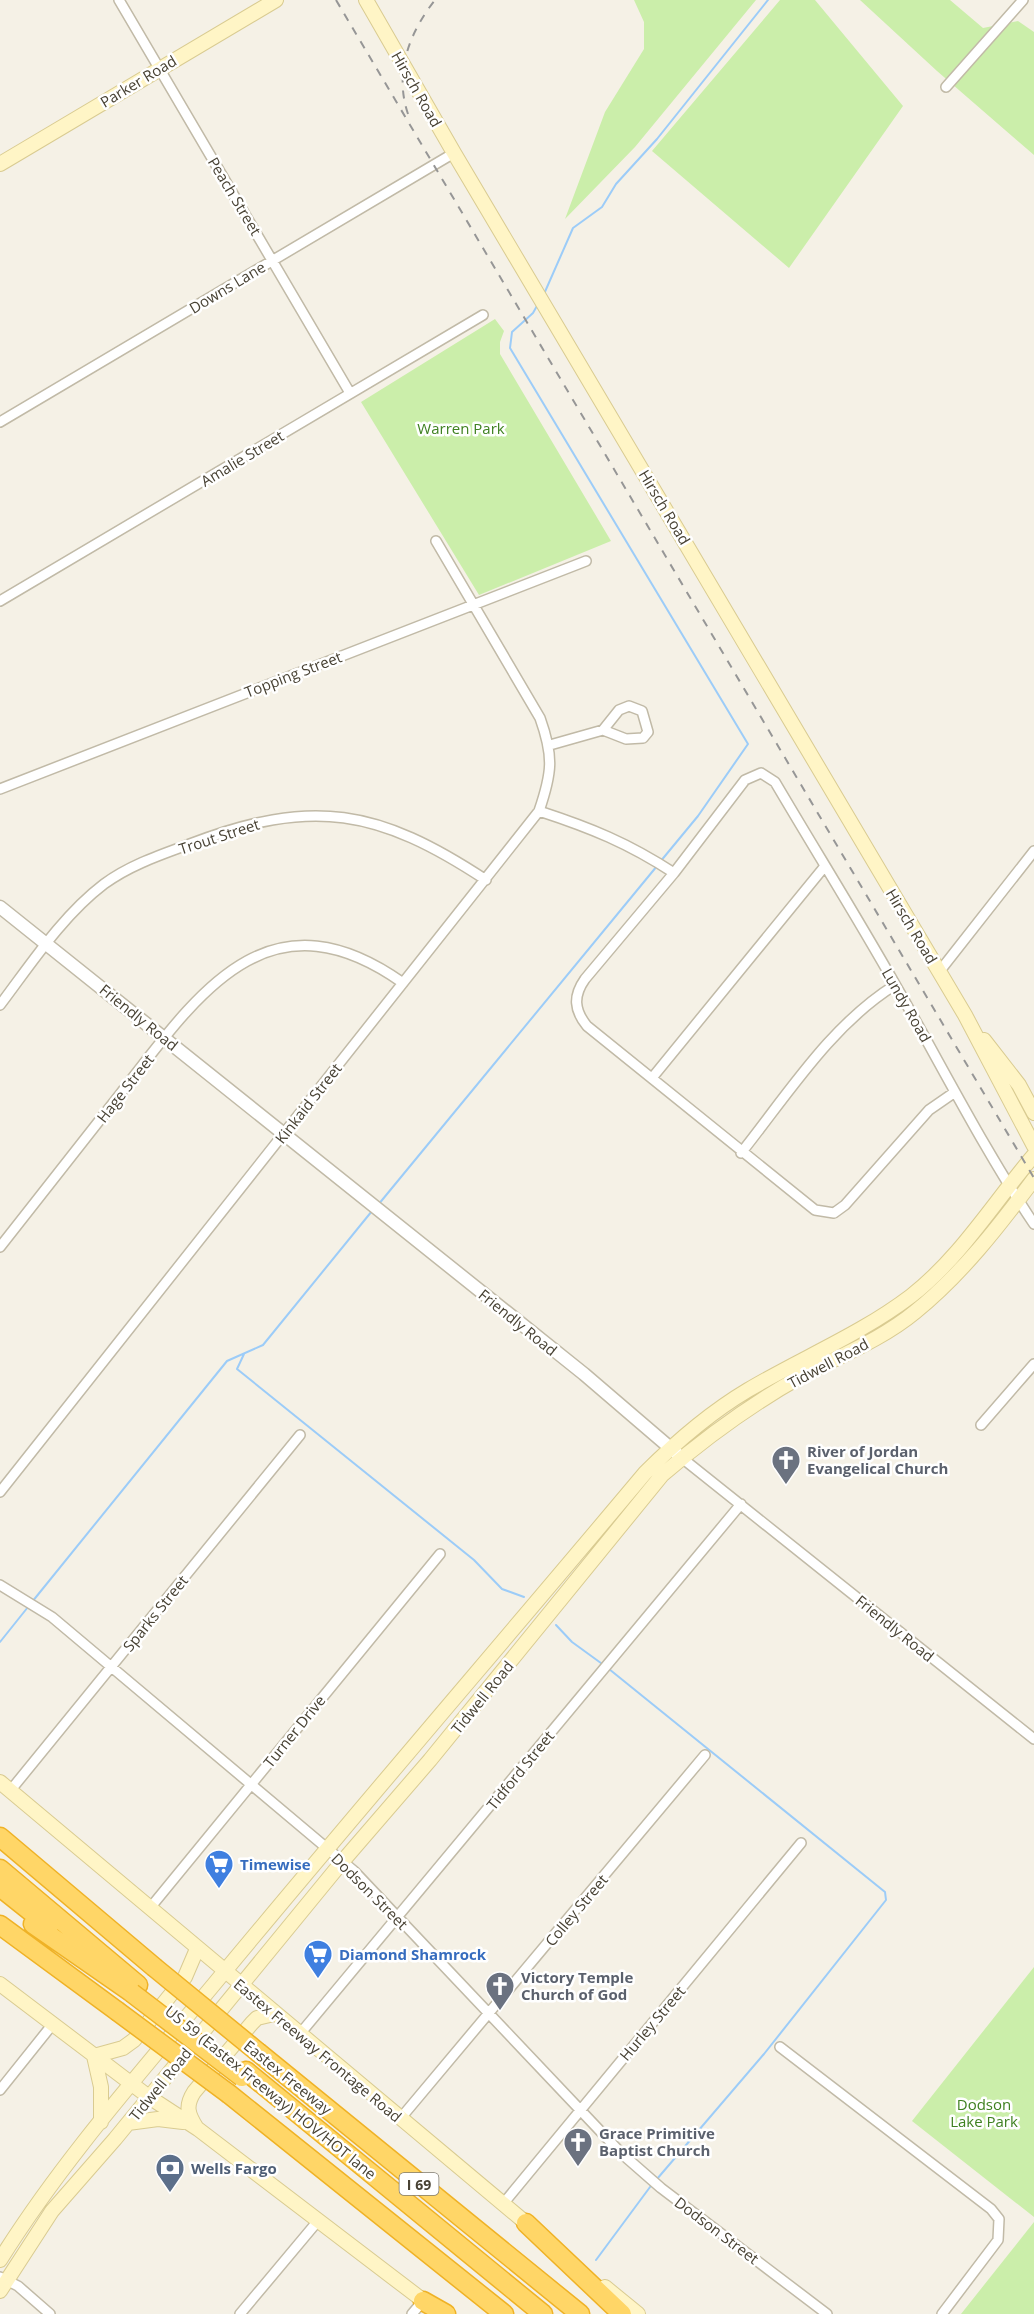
<svg xmlns="http://www.w3.org/2000/svg" width="1034" height="2314" font-family="'Open Sans',sans-serif">
<style>
.green{fill:#cbeeaa}
.lines{fill:none;stroke-linecap:round;stroke-linejoin:round}
.stream{stroke:#9cccf8;stroke-width:2}
.minor-casing{stroke:#c1baa7;stroke-width:12}
.tertiary-casing{stroke:#c1baa7;stroke-width:15}
.secondary-casing{stroke:#d9cb91;stroke-width:16}
.motorway-casing{stroke:#efb226;stroke-width:21}
.minor{stroke:#fff;stroke-width:9}
.tertiary{stroke:#fff;stroke-width:12}
.secondary{stroke:#fff5c6;stroke-width:14}
.motorway{stroke:#ffd667;stroke-width:18}
.rail{stroke:#969696;stroke-width:2;stroke-dasharray:8 8;stroke-linecap:butt}
.motorway-bridge-casing{stroke:#efb226;stroke-width:21;stroke-linecap:butt}
.motorway-bridge{stroke:#ffd667;stroke-width:18}
.labels{text-anchor:middle;dominant-baseline:central;stroke-width:5;stroke-linejoin:round;paint-order:stroke}
.shield{fill:#fff;stroke:#7f7b71;stroke-width:1.5}
.shield-label{font-size:14px;font-weight:bold;fill:#484234}
.street-label{font-size:15px;fill:#484234;stroke:#fff}
.park-label{font-size:15px;fill:#3f8121;stroke:#fff}
.worship-label{font-size:15px;font-weight:bold;fill:#5b616d;stroke:#fff;text-anchor:start}
.shop-label{font-size:15px;font-weight:bold;fill:#366cbe;stroke:#fff;text-anchor:start}
.service-label{font-size:15px;font-weight:bold;fill:#4e5e75;stroke:#fff;text-anchor:start}
</style>
<rect width="100%" height="100%" fill="#f5f1e6"/>
<path class="green" d="M634,0H756L635,147L565,219L605,112L644,49V22Z
M780,0H815L903,106L789,268L652,151Z
M860,0H950L983,28L1018,21L1034,32V155L937,71Z
M495,319L504,331L500,342V354L611,541L479,595L361,402Z
M1034,1967V2217L912,2121Z
M1034,2222V2314H961Z"/>
<g class="lines">
<path class="stream" d="M544,294L573,228L602,207L616,184L657,139L768,0
M538,304L533,313L512,332L510,348L748,744L698,816L660,862
M378,1205L657,866
M244,1354L237,1369L474,1560L502,1589L524,1597
M32,1602L227,1361L263,1345L372,1211
M556,1625L572,1642L605,1666
M0,1642L28,1607
M609,1669L885,1892L886,1900L764,2054L657,2179
M596,2260L653,2183"/>
<g class="minor-casing">
<path id="minor" d="M119,0L350,393
M946,87L1023,0
M0,422L454,153
M0,601L483,315
M550,745L603,730L619,710L629,706L642,711L648,732L643,738L626,739L603,730
M0,789L586,561
M539,811C591,828 628,843 674,873
M939,972L1034,851
M0,1005C31,964 62,916 104,884C130,865 160,855 190,844C313,797 378,809 486,880
M652,1078L825,866
M955,1092L929,1110L845,1205L834,1213L815,1210L587,1026C574,1010 573,996 585,979L674,873L745,780L761,773L775,782C815,850 857,917 896,986C942,1066 983,1148 1034,1224
M741,1153C788,1094 831,1025 895,985
M0,1247C40,1196 81,1144 121,1093C199,992 269,888 403,983
M981,1425L1034,1364
M682,1458L1034,1739
M0,1492L539,811C552,773 554,757 540,718L436,541
M0,1585L52,1617L354,1871L621,2153L661,2188L827,2314
M10,1791L300,1435
M150,1908L440,1554
M299,2035L741,1504
M780,2047L991,2209L999,2219L998,2240L942,2314
M0,2090L52,2025
M400,2119L705,1755
M503,2204L801,1843
M0,2277L18,2286L50,2314
M240,2314L317,2222
M412,2314L423,2301"/>
</g>
<g class="tertiary-casing">
<path id="tertiary" d="M0,907L584,1374L682,1458"/>
</g>
<g class="secondary-casing">
<path id="secondary" d="M366,0L454,153L965,1015L1034,1146
M0,164L276,0
M984,1040L1019,1085L1034,1113
M0,1782L532,2228
M0,1984L149,2097L198,2129L429,2305
M94,2056L123,2048L134,2040L185,1977L197,1949
M94,2056L101,2087V2122
M128,2123L158,2119L183,2122
M196,2127C188,2114 185,2106 194,2092L252,2023L257,2018L274,2014
M0,2260C63,2159 144,2069 220,1977C360,1808 504,1641 645,1473C676,1442 711,1412 748,1390C802,1358 861,1334 911,1296C960,1258 994,1202 1034,1155
M605,2287L638,2314
M0,2291L52,2211L115,2139L342,1862L430,1760L662,1475C705,1438 750,1405 800,1377C839,1356 881,1340 915,1312C961,1275 999,1226 1034,1179"/>
</g>
<g class="motorway-casing">
<path id="motorway" d="M0,1837L154,1967
M0,1869L138,1985
M0,1887L49,1926
M33,1924L131,1992
M0,1925L117,2011
M259,2053L580,2314
M246,2071L543,2314
M229,2094L504,2314
M526,2223L622,2314
M423,2301L446,2314"/>
</g>
<use href="#minor" class="minor"/>
<use href="#tertiary" class="tertiary"/>
<use href="#secondary" class="secondary"/>
<use href="#motorway" class="motorway"/>
<path class="rail" d="M336,0L1034,1178
M408,114C394,73 409,33 435,0"/>
<g class="motorway-bridge-casing">
<path id="motorway-bridge" d="M154,1967L259,2053
M132,1993L242,2077
M117,2011L229,2094"/>
</g>
<use href="#motorway-bridge" class="motorway-bridge"/>
</g>
<defs>
<g id="church-pin" transform="scale(1.5)"><path d="M0 17L-7.5 6A9.5 9.5 0 1 1 7.5 6Z" fill="#6b7280" stroke="#fff"/><path d="M-1.2-6h2.4v3.5h3.3v2.4h-3.3V6h-2.4V-.1h-3.3v-2.4h3.3Z" fill="#fff"/></g>
<g id="supermarket-pin" transform="scale(1.5)"><path d="M0 17L-7.5 6A9.5 9.5 0 1 1 7.5 6Z" fill="#3f7fe0" stroke="#fff"/><path d="M-6-5.5h2.5l.6 2H6L4.5 2H-2.5L-4.4-4H-6ZM-1.5 3.2a1.3 1.3 0 1 0 .1 0ZM3 3.2a1.3 1.3 0 1 0 .1 0Z" fill="#fff"/></g>
<g id="bank-pin" transform="scale(1.5)"><path d="M0 17L-7.5 6A9.5 9.5 0 1 1 7.5 6Z" fill="#5c6f8a" stroke="#fff"/><path d="M-6-4H6V4H-6ZM0-2.3a2.3 2.3 0 1 0 0 4.6a2.3 2.3 0 1 0 0-4.6Z" fill="#fff"/></g>
</defs>
<g fill-rule="evenodd">
<use href="#church-pin" x="786" y="1460"/>
<use href="#supermarket-pin" x="219" y="1864"/>
<use href="#supermarket-pin" x="318" y="1954"/>
<use href="#church-pin" x="500" y="1986"/>
<use href="#church-pin" x="578" y="2142"/>
<use href="#bank-pin" x="170" y="2168"/>
</g>
<g class="labels">
<rect class="shield" x="399.5" y="2173" width="39" height="22" rx="4.5"/>
<g class="shield-label">
<text x="419" y="2184">I 69</text>
</g>
<g class="street-label">
<text transform="translate(138 81) rotate(-31)">Parker Road</text>
<text transform="translate(417 89) rotate(60)">Hirsch Road</text>
<text transform="translate(235 196) rotate(59)">Peach Street</text>
<text transform="translate(227 287) rotate(-31)">Downs Lane</text>
<text transform="translate(242 458) rotate(-31)">Amalie Street</text>
<text transform="translate(665 507) rotate(59)">Hirsch Road</text>
<text transform="translate(293 674) rotate(-21)">Topping Street</text>
<text transform="translate(219 836) rotate(-18)">Trout Street</text>
<text transform="translate(912 926) rotate(59)">Hirsch Road</text>
<text transform="translate(907 1005) rotate(60)">Lundy Road</text>
<text transform="translate(139 1017) rotate(39)">Friendly Road</text>
<text transform="translate(125 1088) rotate(-52)">Hage Street</text>
<text transform="translate(308 1103) rotate(-52)">Kinkaid Street</text>
<text transform="translate(518 1322) rotate(39)">Friendly Road</text>
<text transform="translate(828 1363) rotate(-28)">Tidwell Road</text>
<text transform="translate(155 1613) rotate(-51)">Sparks Street</text>
<text transform="translate(895 1628) rotate(39)">Friendly Road</text>
<text transform="translate(482 1697) rotate(-51)">Tidwell Road</text>
<text transform="translate(294 1731) rotate(-51)">Turner Drive</text>
<text transform="translate(520 1770) rotate(-51)">Tidford Street</text>
<text transform="translate(370 1891) rotate(45)">Dodson Street</text>
<text transform="translate(576 1910) rotate(-50)">Colley Street</text>
<text transform="translate(652 2023) rotate(-50)">Hurley Street</text>
<text transform="translate(318 2050) rotate(40)">Eastex Freeway Frontage Road</text>
<text transform="translate(288 2077) rotate(39)">Eastex Freeway</text>
<text transform="translate(160 2084) rotate(-51)">Tidwell Road</text>
<text transform="translate(271 2092) rotate(39)">US 59 (Eastex Freeway) HOV/HOT lane</text>
<text transform="translate(717 2230) rotate(37)">Dodson Street</text>
</g>
<g class="park-label">
<text x="461" y="428">Warren Park</text>
<text x="984" y="2104">Dodson<tspan x="984" dy="17">Lake Park</tspan></text>
</g>
<g class="worship-label">
<text x="807" y="1451">River of Jordan<tspan x="807" dy="17">Evangelical Church</tspan></text>
<text x="521" y="1977">Victory Temple<tspan x="521" dy="17">Church of God</tspan></text>
<text x="599" y="2133">Grace Primitive<tspan x="599" dy="17">Baptist Church</tspan></text>
</g>
<g class="shop-label">
<text x="240" y="1864">Timewise</text>
<text x="339" y="1954">Diamond Shamrock</text>
</g>
<g class="service-label">
<text x="191" y="2168">Wells Fargo</text>
</g>
</g>
</svg>
